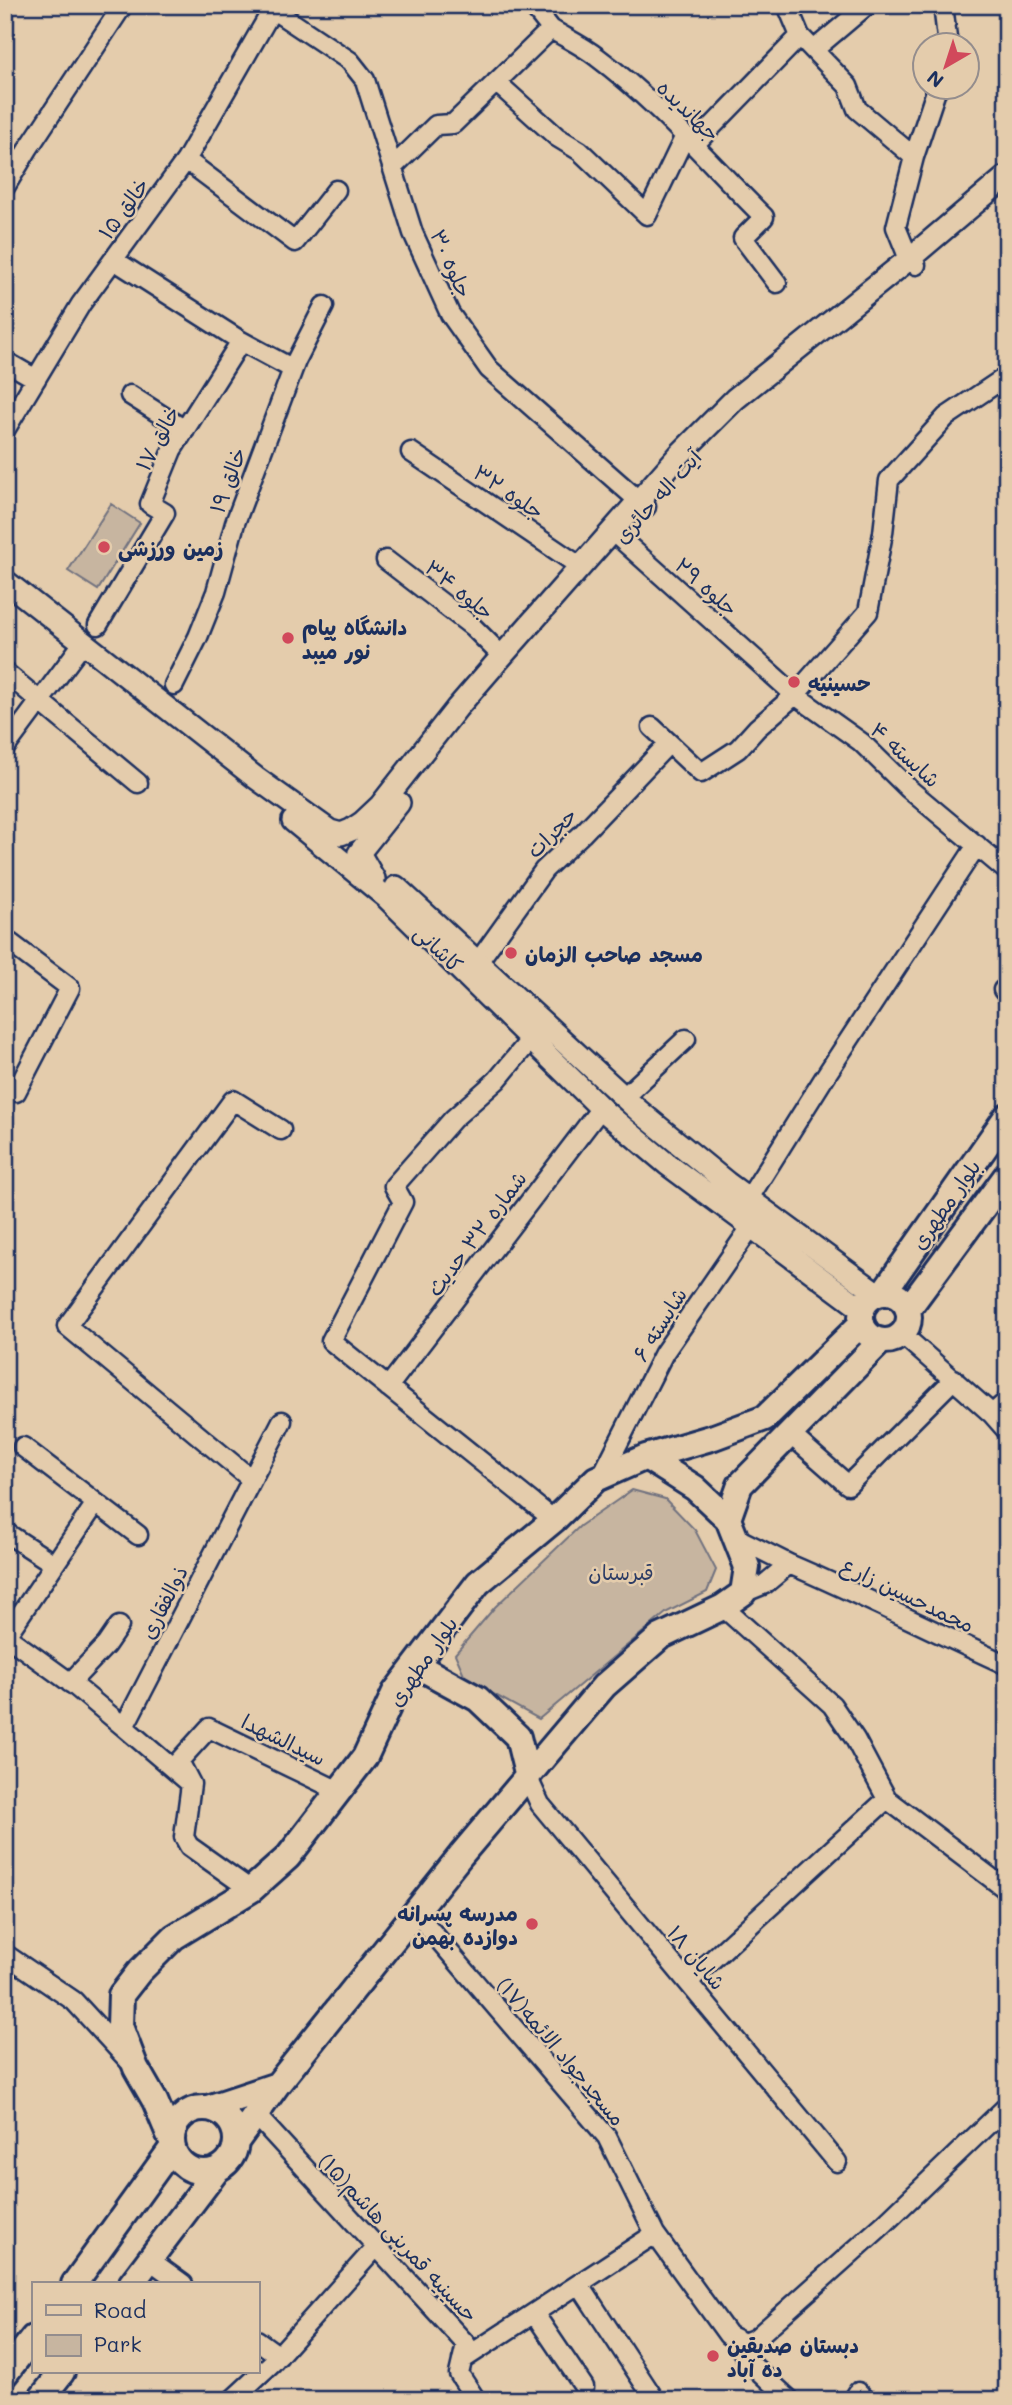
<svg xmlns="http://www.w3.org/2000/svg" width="1012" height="2405" font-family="Mali,'Playpen Sans Arabic',sans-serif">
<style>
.green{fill:#c7b5a0;stroke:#71727f;stroke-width:2}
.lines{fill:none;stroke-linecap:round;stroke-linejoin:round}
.minor-casing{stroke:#1b2f5e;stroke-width:23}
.tertiary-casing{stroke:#1b2f5e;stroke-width:26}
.secondary-casing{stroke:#1b2f5e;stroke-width:30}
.minor{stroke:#e4ccac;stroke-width:18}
.tertiary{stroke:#e4ccac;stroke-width:21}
.secondary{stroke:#e4ccac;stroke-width:24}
.poi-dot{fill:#d1495b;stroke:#e4ccac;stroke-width:2.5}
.labels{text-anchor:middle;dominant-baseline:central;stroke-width:5;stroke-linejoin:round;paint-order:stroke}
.street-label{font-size:21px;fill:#1b2f5e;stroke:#e4ccac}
.poi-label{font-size:21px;font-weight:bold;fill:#1b2f5e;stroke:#e4ccac;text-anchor:start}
.park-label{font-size:21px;fill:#2c3c65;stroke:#e4ccac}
</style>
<rect width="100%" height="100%" fill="#e4ccac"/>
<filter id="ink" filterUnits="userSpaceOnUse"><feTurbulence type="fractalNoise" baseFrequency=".0143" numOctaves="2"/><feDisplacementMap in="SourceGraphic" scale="14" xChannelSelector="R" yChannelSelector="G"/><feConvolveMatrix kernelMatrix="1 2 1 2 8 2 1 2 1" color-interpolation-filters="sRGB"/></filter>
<g filter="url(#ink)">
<path class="green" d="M111,504L140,523L98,590L68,571Z
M632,1490L665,1499L695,1530L716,1570L707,1592L667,1612L539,1719L466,1679L455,1654L495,1607L580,1526Z"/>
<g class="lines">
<g class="minor-casing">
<path id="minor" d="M266,5L350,61L365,80L413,233L450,314L489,369L646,507
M532,5L551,29
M787,5L800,36
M943,5L948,46
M815,49L867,5
M496,82L557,137L580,151L647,215L685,136
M694,145L800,36L848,86L857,109L914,157
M186,160L295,242L336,190
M393,167L436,125L453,124L551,29C566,38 583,46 597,57C659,103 709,163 764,217L743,238L777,283
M5,187L28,149L123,5
M114,260L241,341L293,369
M916,265L909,259L896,227L914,157L937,88
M5,361L36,379
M130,395L185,430
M5,430L81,304L186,160L275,5
M411,452L581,567
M612,531L795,695L861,742L909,789L1007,871
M386,560L473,627L502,656
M98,625L165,513L150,504L172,450L241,341
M5,672L138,783
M174,685L198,637L216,592L235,523L296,361L324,306
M652,727L701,773L738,749L757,728L795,695L868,612L883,533L889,480L946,417L1007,376
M5,748L83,643
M5,939L70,988L16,1092
M478,962L544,870L582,834L669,743
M1003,990L1007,994
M531,1039L497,1080L453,1119L394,1186L403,1202L331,1341L554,1520
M623,1098L686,1039
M903,1335L992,1414L1007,1431
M388,1387L601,1108
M992,1414L1007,1401
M790,1434L848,1485L954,1379
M23,1447L138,1535
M601,1477L664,1353L751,1227L749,1198L826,1075L977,845
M251,1479L67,1326L233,1100L281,1130
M96,1503L6,1636L75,1686L124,1727
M5,1532L54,1564
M735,1537L789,1564L765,1584L743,1593
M789,1564C862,1595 934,1632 1007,1665
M723,1607L832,1705L855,1739L887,1799L1007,1890
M70,1683L106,1645L119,1626
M528,1778L540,1804L837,2162
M191,1784L124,1727L282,1421
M251,1890L189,1846L184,1837L191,1784L179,1761L209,1728L339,1791
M415,1912L607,2137L655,2234L728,2335L744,2343L756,2338L884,2224L1007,2106
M5,1954L74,2001L129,2061
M688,1982L887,1799
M256,2115L466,2344L459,2374L476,2400
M150,2260L183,2284
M579,2284L655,2400
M534,2313L584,2387
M733,2338L751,2364L790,2400
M257,2340L279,2356
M462,2360L655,2234
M232,2400L272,2363L377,2246
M853,2400L858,2392L866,2400"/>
</g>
<g class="tertiary-casing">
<path id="tertiary" d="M5,581L256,778L330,831L341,834L351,830L363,822L380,806L457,708L502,656L679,455L735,399L909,259L1007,176
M293,821L387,898L605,1112L667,1164L862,1309
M374,879L359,853L399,803
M396,887L639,1111L727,1183L878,1294"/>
</g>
<g class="secondary-casing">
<path id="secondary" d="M861 1317a24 24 0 1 1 48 0a24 24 0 1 1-48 0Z
M883,1293L1007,1116
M908,1309L1007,1175
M646,1457L695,1488L728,1519
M416,1665L478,1699L518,1737L528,1778
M172 2140a32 32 0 1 1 64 0a32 32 0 1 1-64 0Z
M208,2108L277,2085
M171,2139L155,2101L136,2068L120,2026L121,1995L139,1972L174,1937L251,1890L288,1857L365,1757L395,1692L478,1583L554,1520L596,1479L646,1457L714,1437L765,1418L862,1323
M236,2142L277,2085L461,1855L604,1686L660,1637L723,1607L743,1593L747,1567L728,1519L740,1485L881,1341
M74,2284L172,2148
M131,2284L217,2170
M5,2374L33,2338
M40,2400L62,2372"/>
</g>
<use href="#minor" class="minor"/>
<use href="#tertiary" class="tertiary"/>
<use href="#secondary" class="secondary"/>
</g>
</g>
<g class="poi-dot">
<circle cx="104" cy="547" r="7"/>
<circle cx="288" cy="638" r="7"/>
<circle cx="794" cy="682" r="7"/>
<circle cx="511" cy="953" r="7"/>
<circle cx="532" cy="1924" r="7"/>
<circle cx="713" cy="2356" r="7"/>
</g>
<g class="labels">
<g class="street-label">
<text transform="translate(689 110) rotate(44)">جهاندیده</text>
<text transform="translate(123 208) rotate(-54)">خالق ۱۵</text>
<text transform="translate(452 263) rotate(66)">جلوه ۳۰</text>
<text transform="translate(157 438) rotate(-62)">خالق ۱۷</text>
<text transform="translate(227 480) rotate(-70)">خالق ۱۹</text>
<text transform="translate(509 491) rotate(34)">جلوه ۳۲</text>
<text transform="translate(657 496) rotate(-48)">آیت اله حائری</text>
<text transform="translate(707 586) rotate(42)">جلوه ۲۹</text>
<text transform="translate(460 589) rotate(39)">جلوه ۳۴</text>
<text transform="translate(906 754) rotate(42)">شایسته ۴</text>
<text transform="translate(551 832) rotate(-45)">حجرات</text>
<text transform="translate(439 948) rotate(44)">کاشانی</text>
<text transform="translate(945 1204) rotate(-55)">بلوار مطهری</text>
<text transform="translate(476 1233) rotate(-53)">شماره ۳۲ حدیث</text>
<text transform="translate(659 1324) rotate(-58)">شایسته ۶</text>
<text transform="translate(908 1594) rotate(26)">محمدحسین زارع</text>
<text transform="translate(163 1602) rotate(-63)">ذوالفقاری</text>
<text transform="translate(422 1661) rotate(-55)">بلوار مطهری</text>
<text transform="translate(284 1739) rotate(26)">سیدالشهدا</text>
<text transform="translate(697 1957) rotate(50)">شایان ۱۸</text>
<text transform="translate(562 2051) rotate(50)">مسجدجواد الائمه(۱۷)</text>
<text transform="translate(399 2237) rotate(47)">حسینیه قمربنی هاشم(۱۵)</text>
</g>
<g class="poi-label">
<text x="118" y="547">زمین ورزشی</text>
<text x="302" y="626">دانشگاه پیام<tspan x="302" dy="24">نور میبد</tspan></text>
<text x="808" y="682">حسینیه</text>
<text x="525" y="953">مسجد صاحب الزمان</text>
<text x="518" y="1912" text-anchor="end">مدرسه پسرانه<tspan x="518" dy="24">دوازده بهمن</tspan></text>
<text x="727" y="2344">دبستان صدیقین<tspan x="727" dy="24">ده آباد</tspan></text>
</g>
<g class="park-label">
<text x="621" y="1571">قبرستان</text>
</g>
</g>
<rect width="1012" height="2405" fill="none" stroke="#e4ccac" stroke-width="28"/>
<rect x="14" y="14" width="984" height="2377" fill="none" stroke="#1b2f5e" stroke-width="2.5" filter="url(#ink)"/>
<rect x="32" y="2282" width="228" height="91" fill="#e4ccac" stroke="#948d8d" stroke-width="2"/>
<rect x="46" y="2305" width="35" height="10" fill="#e4ccac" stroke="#948d8d" stroke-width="2"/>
<text x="94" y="2318" font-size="21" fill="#1b2f5e">Road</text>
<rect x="46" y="2335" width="35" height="21" fill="#c7b5a0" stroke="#948d8d" stroke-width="2"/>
<text x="94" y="2352" font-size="21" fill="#1b2f5e">Park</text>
<g transform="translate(946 66) rotate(219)"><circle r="33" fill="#e4ccac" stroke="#948d8d" stroke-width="2"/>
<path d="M0-5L12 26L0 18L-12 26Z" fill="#d1495b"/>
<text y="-10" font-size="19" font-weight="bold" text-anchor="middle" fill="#1b2f5e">N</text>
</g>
</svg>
